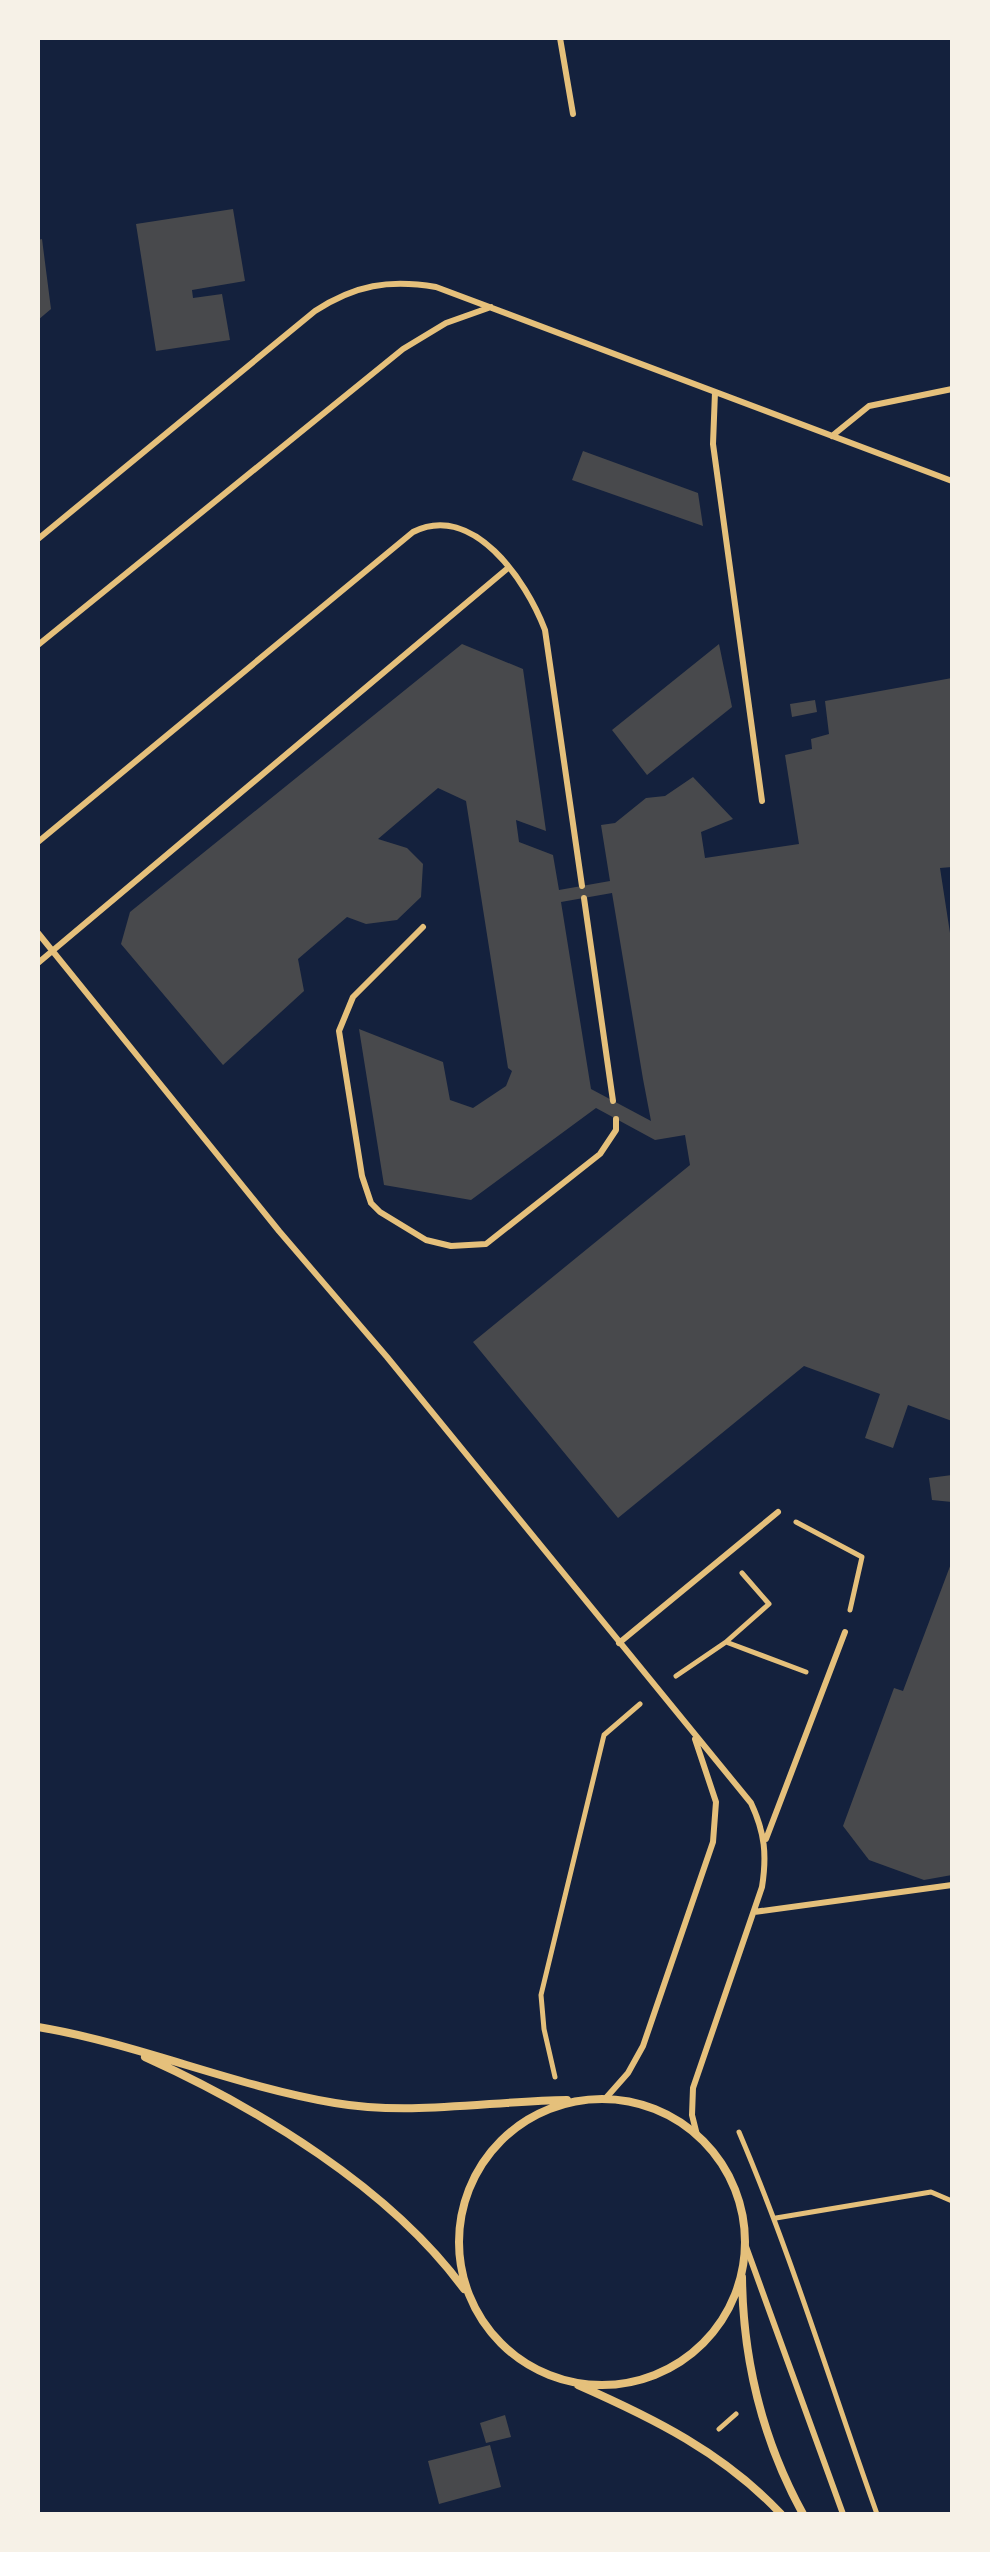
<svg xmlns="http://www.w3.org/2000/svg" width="990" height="2552" font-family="Figtree,sans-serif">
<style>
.building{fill:#48494c;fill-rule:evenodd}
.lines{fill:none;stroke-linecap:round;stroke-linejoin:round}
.path{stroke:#e5c07b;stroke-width:5}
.service{stroke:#e5c07b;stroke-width:6}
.minor{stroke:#e5c07b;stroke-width:8}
</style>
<rect width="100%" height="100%" fill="#14213d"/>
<path class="building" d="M233,209L245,281L192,290L193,298L222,294L230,340L156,351L136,224Z
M42,239L51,309L38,320V240Z
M583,451L698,493L703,526L572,480Z
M462,644L523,669L546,831L516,820L519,842L553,855L559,890L610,881L601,825L615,823L646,798L665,796L693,777L733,819L701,832L705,858L799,844L785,755L812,749L811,739L829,734L825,701L952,678V867L940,868L952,946V1421L908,1405L893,1448L865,1438L880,1394L804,1366L618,1518L473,1342L690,1165L685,1135L655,1140L596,1108L471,1200L384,1185L359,1029L443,1062L450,1100L473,1108L506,1086L512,1071L508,1068L466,801L438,788L378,839L407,848L423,864L421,897L397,920L366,924L347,917L298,959L304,991L223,1065L121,944L130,912ZM612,893L643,1079L651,1121L591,1089L561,902Z
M719,644L732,707L647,775L612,730Z
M815,700L817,712L792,717L790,704Z
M952,1475V1502L932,1500L929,1478Z
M952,1561V1875L924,1880L869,1860L843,1826L894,1688L903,1691Z
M505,2415L511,2437L486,2443L480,2423Z
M490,2445L501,2487L439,2504L428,2461Z"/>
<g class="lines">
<path class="path" d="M796,1522L862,1557L850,1610
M726,1642L769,1604L742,1573
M676,1676L726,1642L806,1672
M555,2077L544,2029L541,1995L604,1735L640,1704
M739,2132C792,2256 831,2386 877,2514
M776,2218L931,2192L952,2201
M719,2429L736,2414"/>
<path class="service" d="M560,38L573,114
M715,392L713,444L762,801
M832,436L869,406L952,389
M38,539L315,311C355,285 389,279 436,287L952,481
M38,645L403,349L446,323L491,307
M38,842L413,532C473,502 526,580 545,630L582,886
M584,898L613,1101
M423,927L353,997L339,1031L362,1176L371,1203L380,1212L426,1240L451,1246L486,1244L600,1154L616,1130V1119
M38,933L279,1231L387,1357L751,1803C765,1833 767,1855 762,1887L693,2088L692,2115L697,2135
M38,963L508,568
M619,1643L778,1512
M766,1839L845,1632
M754,1912L952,1885
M605,2099L628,2073L643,2046L713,1842L716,1802L695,1739
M744,2241L843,2514"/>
<path class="minor" d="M38,2027C139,2044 234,2086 335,2103C411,2116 490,2101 567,2100
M145,2057C258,2108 390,2188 464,2289
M459 2242a143 143 0 1 1 286 0a143 143 0 1 1-286 0Z
M742,2277C743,2360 763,2441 803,2514
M578,2385C653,2418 724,2453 781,2514"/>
</g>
<rect width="990" height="2552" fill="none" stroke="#f6f1e7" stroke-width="80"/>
</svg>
